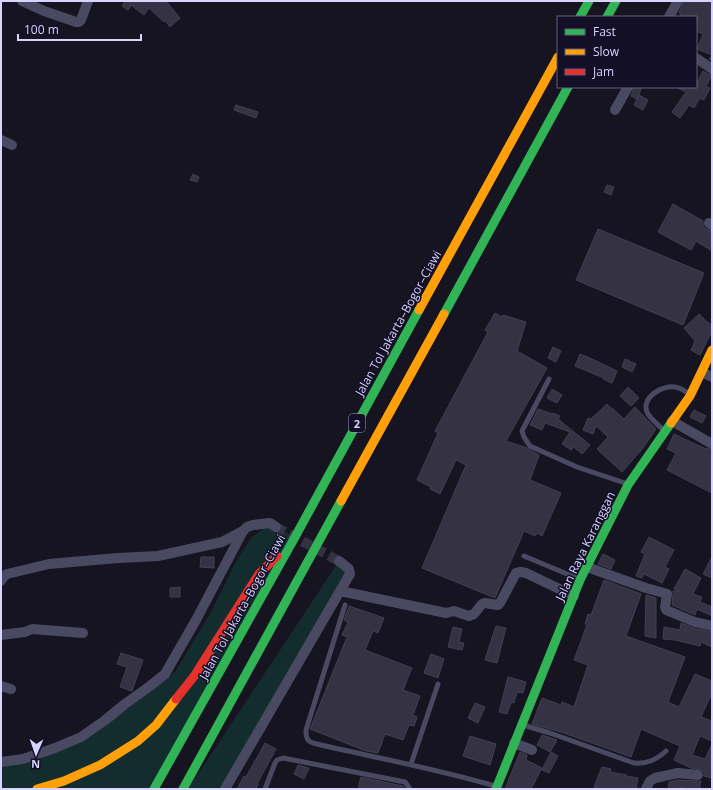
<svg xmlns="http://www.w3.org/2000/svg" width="713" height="790" font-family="'Open Sans',sans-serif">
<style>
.grass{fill:#132c2d}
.building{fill:#343243;stroke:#433f54}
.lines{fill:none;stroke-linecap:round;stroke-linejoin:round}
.street-tunnel{stroke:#333142;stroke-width:10;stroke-dasharray:10 5;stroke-linecap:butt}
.lane{stroke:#4a4962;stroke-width:5}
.street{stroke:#4a4962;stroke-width:10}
.fast{stroke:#30b455;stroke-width:9}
.slow{stroke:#ff9f0a;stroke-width:9}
.jam{stroke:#e5322d;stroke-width:9}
.labels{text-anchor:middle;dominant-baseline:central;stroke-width:3;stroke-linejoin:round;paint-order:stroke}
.shield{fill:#130f26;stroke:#9e99be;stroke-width:1}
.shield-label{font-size:11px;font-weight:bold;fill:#d9d4ff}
.street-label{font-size:12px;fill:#d9d4ff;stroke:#130f26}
</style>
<rect width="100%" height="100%" fill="#161421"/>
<path class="grass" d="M270,523L295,537L154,789H1V767L75,744L103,728L138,699L175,672L211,612L234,565L251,538Z
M339,561L349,569L225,789H188Z"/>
<path class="building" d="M125,1H166L180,18L170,27L165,20L164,22L149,8L144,15L131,5L128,10L122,6Z
M684,1H712V61L709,59L712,55L697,49L703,34L696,31V17H679L681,14L679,13Z
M703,71L708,74L712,75L706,86L710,88L704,100L700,98L694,108L689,105L680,118L672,112L686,92L676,87H696V84Z
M634,87H642L637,99L631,96Z
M639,95L648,100L643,110L634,105Z
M236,105L258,112L256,118L234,110Z
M193,174L199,177L197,182L190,180Z
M607,185L614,187L611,195L604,192Z
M673,204L703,221V226L708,230L712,231V251L696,241L691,250L658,232Z
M598,229L704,273L683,325L576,280Z
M495,313L502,317L503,315L526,322L517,351L547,368L506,441L527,448L539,455L530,480L561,493L542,536L537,533L535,536L524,531L495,598L422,568L466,465L456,460L440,494L430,489L431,487L417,480L438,433L435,431L488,332L485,330Z
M699,314L707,322L712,325V331L700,355L691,350L695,341L684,328Z
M553,347L561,351L556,362L548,358Z
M580,354L592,359L617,371L612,383L603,379L604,378L575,366Z
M625,359L636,364L632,372L622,367Z
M628,387L639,398L631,406L620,396Z
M552,389L562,395L557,403L547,398Z
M607,404L612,409V408L624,419L635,407L656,429L643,448L622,472L597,449L608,437L596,426L593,434L583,430L588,418L591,419Z
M538,409L552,414L553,413L560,416L558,419L590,445L582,454L574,447L571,450L562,444L570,432L545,423L542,430L530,425Z
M694,410L706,416L702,423L690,417Z
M674,434L706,449V448L712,450V493L667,470L676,453L667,449Z
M649,537L674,550L665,567L669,569L662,583L644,574L642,578L636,576L645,554L641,552Z
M603,554L615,560L611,569L598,564Z
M201,557H214V568L200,567Z
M712,557V578L703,574Z
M685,569L701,578L693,594L702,597L700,602L712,607V616L697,609L695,615L672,605L673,595V591H680L674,589Z
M604,580L641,594L626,636L685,657L668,702L679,707L695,674L712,681V693L701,717L712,721V741L700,736L692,755L705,759L712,744V774L711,778L704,776V772L701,770L691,768L674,760L680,746L641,729L631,757L561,732L532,724L542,698L561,705L562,702L574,707L588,665L574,660L587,625L585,624L588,614L591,615Z
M180,587V597H170V588Z
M646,595L656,598V638L645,636Z
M349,606L384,618L378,633L373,631L365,650L412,668L403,690L420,696L413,715L417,717L414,726L409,725L403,740L385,734L378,753L366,751L310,729L347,637L342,635L348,622L344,620Z
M681,623L694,628L712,632V647L701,642L700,646L675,640L663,639L664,627L680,630Z
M496,626L506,628L497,663L485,660L489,647Z
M453,627L462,629L459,642L464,643L462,650L448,647Z
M121,653L143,660L132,691L120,687L127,667L117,664Z
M431,654L444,659L438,678L424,673Z
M508,677L526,682L523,693L517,692L514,703L511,702L507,714L499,712Z
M475,703L485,707L478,723L468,718Z
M542,735L557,740L550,752L537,745Z
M470,736L496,744L490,765L463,756Z
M265,743L276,749L257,784H258L256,789H237L244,776L246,777Z
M520,752L527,755L526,760L542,768L531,789H505Z
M551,752L558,756L549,773L542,770Z
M298,765L309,768L304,779L294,774Z
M602,767L611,769L610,772L627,775L626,776L638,778L636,789H604L594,787Z
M361,777L403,786L405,789H358Z
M678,780L697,781H701L699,789H689L679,787V789H668L669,782Z"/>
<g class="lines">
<path class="street-tunnel" d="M276,527L339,561"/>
<path class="lane" d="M549,379L522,431L524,437L530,446L577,467L628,484
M664,431C659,425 650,419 647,412C641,397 663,385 675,387C681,388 684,390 689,394
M524,556L579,579
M345,605L306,730C306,740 308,742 317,744C377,758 437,769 495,786
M523,725L550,733L634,763C647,764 656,760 666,751
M411,764L438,684
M265,789L275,763L277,760L283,758L405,782L410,789"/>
<path class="street" d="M22,1L44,11L76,22H79L81,20L88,1
M669,17L678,1
M696,58L712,69
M615,110L628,87
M1,140L12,145
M709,223L712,225
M702,372L712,377
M672,421L712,444
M587,567L646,588L664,593L667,594L665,607L666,610L695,622L712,626
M1,581L4,576L7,574L49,564L118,558L158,556L222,542L243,531L247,527L253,525L270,523L276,527
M340,591L446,613L454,611L469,616L474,614L482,604L485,603L498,605L500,603L516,573L521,572L526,573L574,596
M1,635L25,632L32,629L83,633
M1,686L11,689
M514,743L532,750
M1,762L23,759L55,748L81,737L104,721L125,704L150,686L165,674L196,620L243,531
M225,789L347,579L350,574L349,569L339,561
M646,789L650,781L655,778L678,773L698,775"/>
<path class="fast" d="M580,17L589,1
M607,17L616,1
M444,314L568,87
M154,789L295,537L419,310
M183,789L341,501
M496,789L580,580L628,485L671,423"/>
<path class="slow" d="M419,310L558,57
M671,423L690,396L712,350
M341,501L444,314
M37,789L64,781L100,765L138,741L156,725L176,699"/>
<path class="jam" d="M176,699L195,675L259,574L277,556"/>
</g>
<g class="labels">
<rect class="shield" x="349" y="414" width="16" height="18" rx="3"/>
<g class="shield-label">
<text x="357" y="423">2</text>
</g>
<g class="street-label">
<text transform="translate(398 323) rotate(-61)">Jalan Tol Jakarta–Bogor–Ciawi</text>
<text transform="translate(585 546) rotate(-64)">Jalan Raya Karanggan</text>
<text transform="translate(242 607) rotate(-61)">Jalan Tol Jakarta–Bogor–Ciawi</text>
</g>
</g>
<rect width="713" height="790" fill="none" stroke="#d9d4ff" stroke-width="4"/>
<rect x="557" y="16" width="140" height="72" fill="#130f26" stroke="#625e7d"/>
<rect x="565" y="29" width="20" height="6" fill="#30b455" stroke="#625e7d"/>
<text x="593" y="36" font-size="12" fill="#d9d4ff">Fast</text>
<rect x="565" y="49" width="20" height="6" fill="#ff9f0a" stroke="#625e7d"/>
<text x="593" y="56" font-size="12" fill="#d9d4ff">Slow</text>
<rect x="565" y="69" width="20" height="6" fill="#e5322d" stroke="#625e7d"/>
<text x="593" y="76" font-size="12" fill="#d9d4ff">Jam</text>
<g transform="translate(36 754) rotate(182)" stroke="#130f26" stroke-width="3" paint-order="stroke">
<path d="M0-3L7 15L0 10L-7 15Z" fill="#d9d4ff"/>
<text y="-6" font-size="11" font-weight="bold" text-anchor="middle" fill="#d9d4ff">N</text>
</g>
<path d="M18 34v6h123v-6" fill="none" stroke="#d9d4ff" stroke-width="2"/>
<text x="24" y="34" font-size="12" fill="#d9d4ff" stroke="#130f26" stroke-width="3" paint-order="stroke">100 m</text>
</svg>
